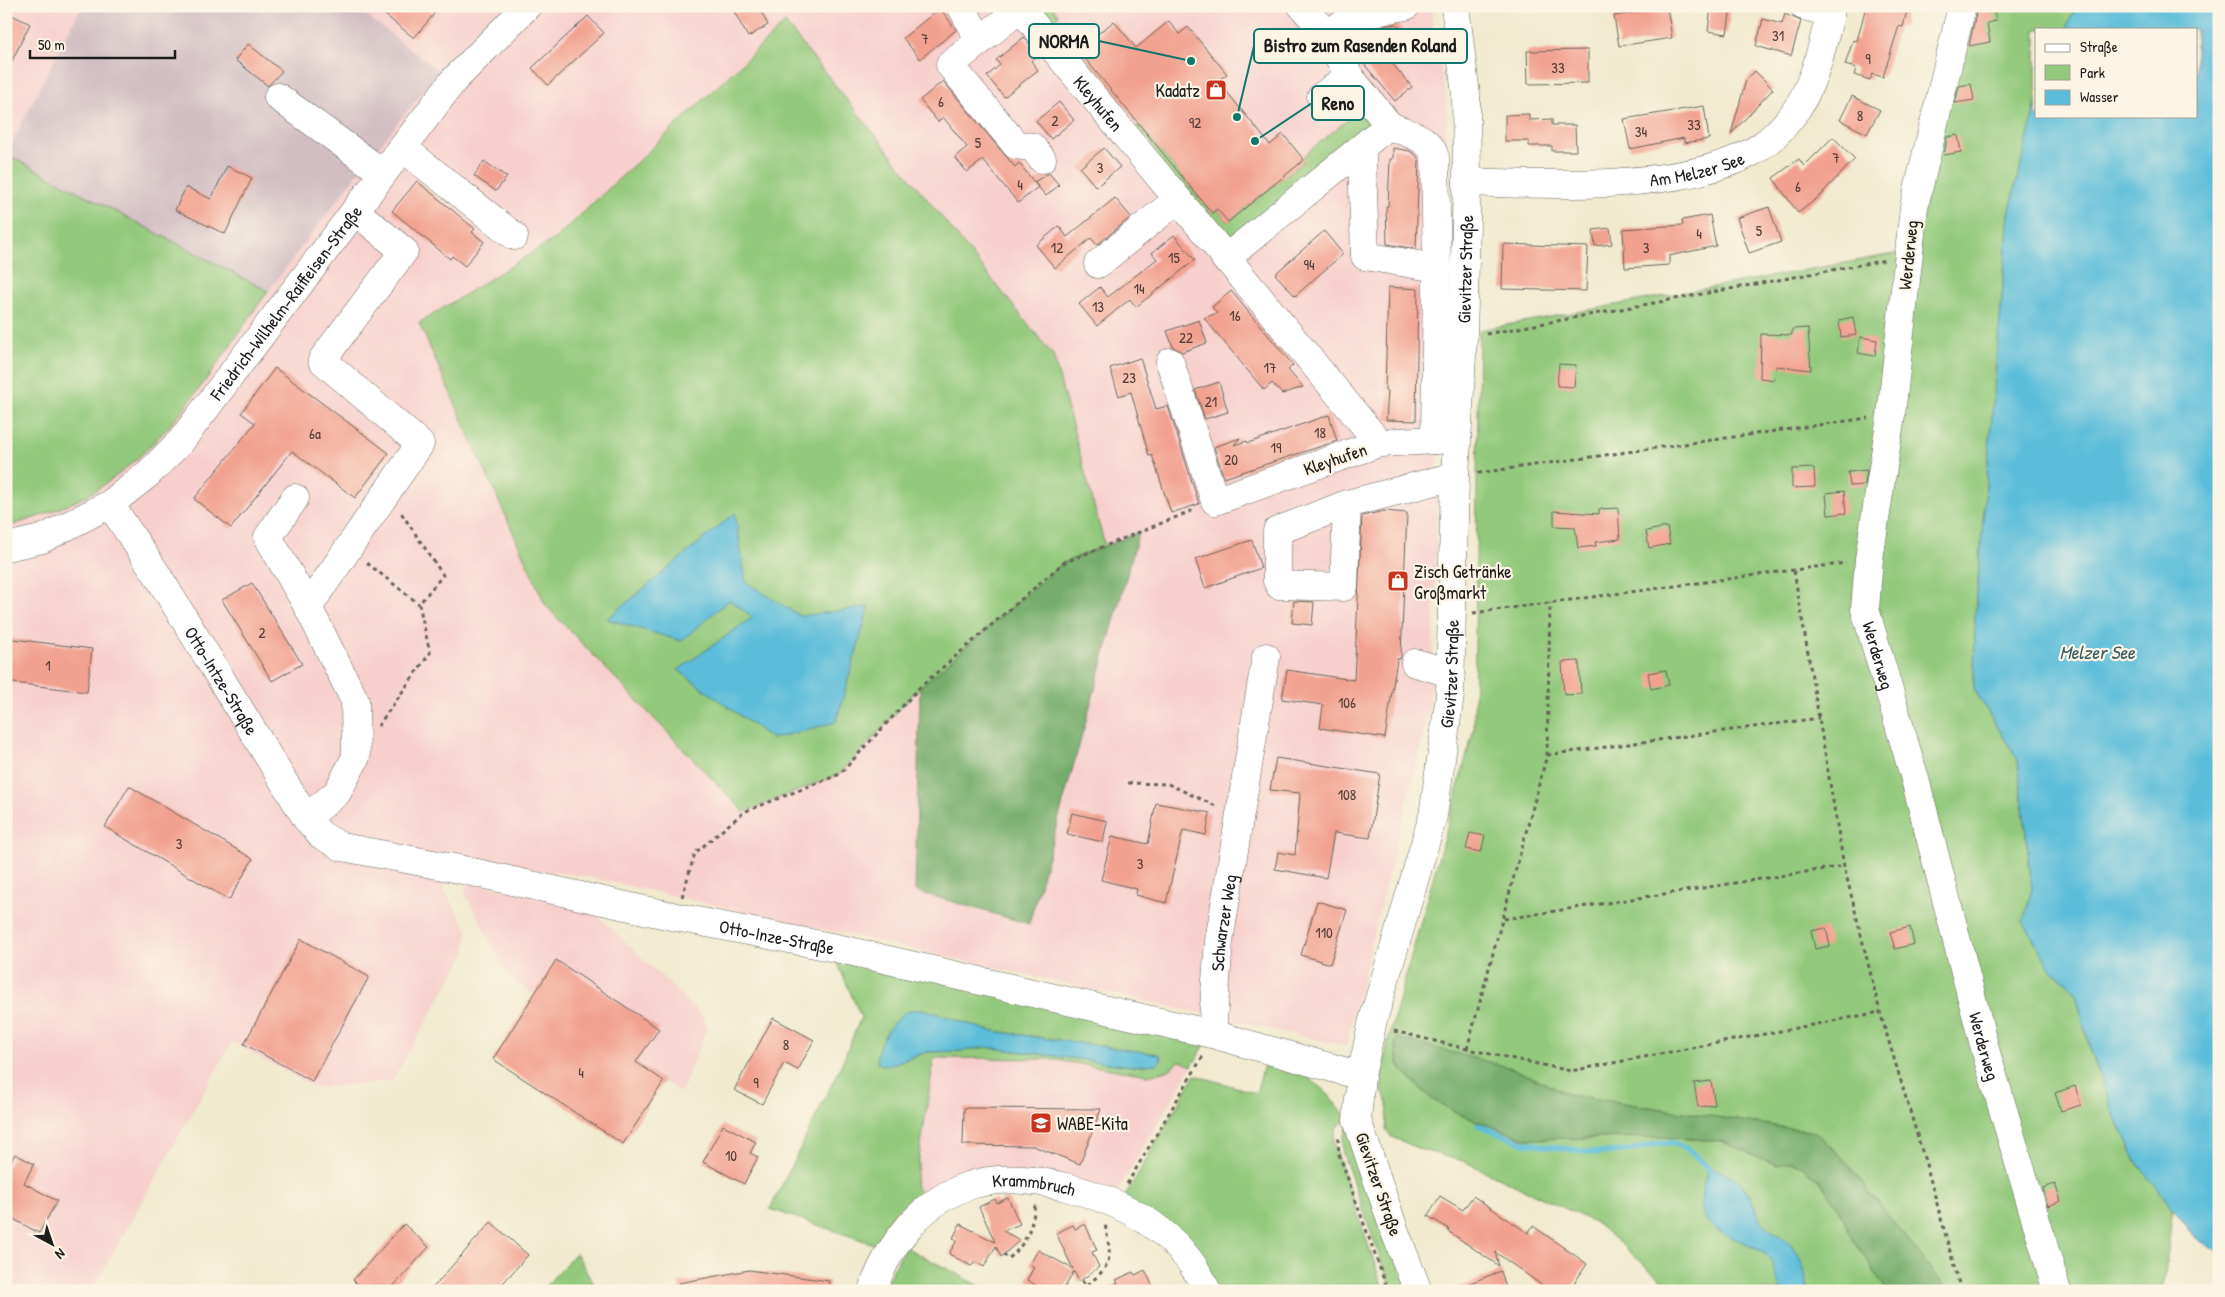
<svg xmlns="http://www.w3.org/2000/svg" width="2225" height="1297" font-family="'Patrick Hand',sans-serif">
<style>
.built{fill:#f7d0cd}
.industrial{fill:#d2bec3}
.green{fill:#93c97c;stroke:#58724c;fill-rule:evenodd}
.forest{fill:#76ad6c;stroke:#496444}
.water{fill:#5cbdda;stroke:#3c6c7b}
.lines{fill:none;stroke-linecap:round;stroke-linejoin:round}
.stream{stroke:#5cbdda;stroke-width:5.5}
.building{fill:#f2a190}
.minor-casing{stroke:#67645b;stroke-width:29}
.major-casing{stroke:#67645b;stroke-width:29}
.path{stroke:#67645b;stroke-width:3;stroke-dasharray:4 4;stroke-linecap:butt}
.minor{stroke:#fff;stroke-width:28}
.major{stroke:#fff;stroke-width:28}
.labels{text-anchor:middle;dominant-baseline:central;stroke-width:4.5;stroke-linejoin:round;paint-order:stroke}
.number-label{font-size:15px;fill:#523d39}
.poi-label{font-size:18px;fill:#1c1c1c;stroke:#fcf5e5;text-anchor:start}
.street-label{font-size:18px;fill:#1c1c1c;stroke:#fcf5e5}
.water-label{font-size:19px;font-style:italic;fill:#365c68;stroke:#fcf5e5}
.leader{fill:none;stroke:#0f766e;stroke-width:2}
.callout-dot{fill:#0f766e;stroke:#fcf5e5;stroke-width:2}
.callout{fill:#fcf5e5;stroke:#0f766e;stroke-width:2}
.callout-label{font-size:19px;text-anchor:middle;font-weight:bold;fill:#1c1c1c}
</style>
<rect width="100%" height="100%" fill="#fcf5e5"/>
<filter id="ink" filterUnits="userSpaceOnUse"><feTurbulence type="fractalNoise" baseFrequency=".02" numOctaves="2"/><feDisplacementMap in="SourceGraphic" scale="10" xChannelSelector="R" yChannelSelector="G"/><feConvolveMatrix kernelMatrix="1 2 1 2 8 2 1 2 1" color-interpolation-filters="sRGB"/></filter>
<filter id="wash" filterUnits="userSpaceOnUse"><feTurbulence type="fractalNoise" baseFrequency=".0096" numOctaves="4" result="noise"/><feDisplacementMap in="SourceGraphic" scale="20" xChannelSelector="R" yChannelSelector="G"/><feGaussianBlur stdDeviation="1.12" result="paint"/><feColorMatrix in="noise" values="0 0 0 0 0 0 0 0 0 0 0 0 0 0 0 0 0 1.4 0 .05"/><feComposite in="paint" operator="in"/></filter>
<g filter="url(#wash)">
<rect width="100%" height="100%" fill="#f1eacf"/>
<path class="built" d="M6,6H1430L1447,105L1432,700L1346,1046L589,877L448,859L444,876L445,891L468,930L466,953L392,1081L316,1088L232,1042L92,1291H6Z
M469,881L590,908L703,1016L707,1028L681,1093L535,996L509,977L464,891Z
M934,1058L1049,1059L1148,1075L1169,1070L1180,1061L1192,1066L1115,1195L1088,1185L925,1199L914,1185Z"/>
<path class="industrial" d="M82,6H354L439,71L367,161L268,291L6,154Z"/>
<path class="green" d="M1047,6H1052L1059,16L1047,26L1069,53L1076,47L1105,83L1095,91L1044,27L1043,16Z
M1966,6H2076L2066,29H2036V104L2009,214L1975,616L1974,689L2018,760L2032,889L2023,921L2051,969L2075,990L2089,1046L2112,1110L2137,1163L2173,1208L2163,1291H1948L1842,1157L1815,1132L1570,1095L1512,1068L1395,1045L1398,1063L1402,1071L1433,1100L1463,1116L1526,1139L1661,1137L1721,1141L1777,1165L1792,1162L1802,1166L1820,1181L1837,1206L1854,1241L1887,1291H1808L1802,1263L1792,1247L1772,1232L1759,1218L1749,1193L1718,1231C1732,1238 1764,1248 1772,1262C1777,1271 1776,1282 1782,1291H1674L1598,1224L1463,1161L1422,1150L1390,1136L1386,1130L1388,1104L1383,1093L1381,1079L1388,1041L1474,729L1479,330L1915,250Z
M785,23L1053,355L1105,546L1063,563L920,687L840,774L744,812L546,606L419,323L556,238Z
M1352,99L1373,127L1231,242L1129,133L1139,125L1212,213L1217,209L1228,222L1304,161L1302,157L1357,112L1349,101Z
M6,154L268,291C219,360 173,439 101,487C72,506 39,517 6,527Z
M834,955L1206,1039L1203,1048L1192,1066L1180,1061L1169,1070L1148,1075L1049,1059L934,1058L915,1185L925,1199L882,1247L770,1209L840,1068L861,1017ZM926,1010L987,1030L1157,1054L1161,1056V1060L1157,1064L1132,1066L985,1047L964,1051L927,1052L892,1064L884,1065L878,1063Z
M1264,1065L1304,1074L1327,1093L1348,1119L1337,1127L1333,1141L1384,1291H1216L1124,1198L1195,1075L1256,1093Z
M1348,1127L1408,1291H1392L1343,1154C1341,1143 1342,1136 1348,1127Z
M905,1247L990,1291H882Z
M576,1253L598,1291H541Z"/>
<path class="forest" d="M1139,532L1029,924L915,891L920,687L1063,563Z
M1397,1038L1512,1068L1570,1095L1815,1132L1842,1157L1948,1291H1887L1854,1241L1837,1206L1820,1181L1802,1166L1792,1162L1777,1165L1721,1141L1661,1137L1526,1139L1463,1116L1433,1100L1402,1071L1398,1063L1395,1045Z"/>
<path class="water" d="M2076,6H2219V1253L2196,1238L2137,1163L2112,1110L2090,1048L2075,990L2051,969L2023,921L2032,889L2018,760L1974,689L1975,616L2009,214L2036,104V116H2196V29H2066Z
M735,513L746,582L800,616L869,607L836,722L772,739L678,670L753,617L729,600L681,641L607,619Z
M926,1010L987,1030L1157,1054L1161,1056V1060L1157,1064L1132,1066L985,1047L964,1051L927,1052L892,1064L883,1065L878,1063C872,1049 895,1015 909,1011C914,1009 921,1010 926,1010Z
M1709,1169C1726,1170 1741,1179 1749,1195C1754,1203 1755,1213 1761,1220C1770,1231 1783,1237 1793,1247C1804,1260 1805,1275 1808,1291H1782C1774,1279 1776,1262 1764,1253C1740,1236 1696,1235 1702,1195C1703,1185 1705,1177 1709,1169Z"/>
<g class="lines">
<path class="stream" d="M1478,1125L1524,1143L1598,1153L1632,1150L1660,1143H1673L1688,1149L1709,1169"/>
</g>
<g id="blocks">
<path class="building" d="M374,6H425L434,14L414,38Z
M731,6H758L768,25L748,37Z
M1711,6L1731,7L1727,34L1708,31Z
M1866,6H1908L1903,27L1899,26L1883,77L1872,74L1870,80L1854,75L1856,68L1845,65L1853,40L1857,41Z
M1993,6L1996,21L1987,23L1990,42L1969,46L1977,9Z
M1667,7L1672,38L1619,46L1614,16Z
M940,8L956,30L920,59L903,38Z
M6,12L30,24L6,73Z
M1785,14L1801,21L1791,56L1756,46L1763,19L1782,24Z
M588,16L604,33L548,85L532,68Z
M1114,21L1136,48L1169,21L1179,34L1188,27L1227,74L1218,81L1270,145L1283,134L1304,160L1228,222L1217,209L1212,213L1078,50Z
M1396,24L1411,41L1389,60L1412,87L1395,101L1353,51L1380,27Z
M1024,37L1038,55L1031,61L1038,70L1004,97L987,76L1000,65L996,60Z
M248,44L282,71L268,86L235,60Z
M1588,50V83L1528,84L1527,51Z
M1755,71L1773,89L1731,134L1746,80Z
M943,81L1015,167L1019,163L1038,187L1018,203L983,160L967,172L955,157L967,147L943,117L938,122L920,100Z
M1971,84L1974,100L1955,103L1959,86Z
M1852,96L1880,110L1867,134L1840,120Z
M1059,102L1074,120L1051,139L1036,121Z
M1704,106L1709,139L1684,143V138L1630,149L1624,119Z
M1529,114V120L1552,119V125H1575L1576,151H1552V146H1529V141H1505V115Z
M1958,135L1961,152L1944,155L1947,137Z
M1833,137L1855,159L1823,192L1824,193L1798,213L1773,178L1799,159L1804,166Z
M1104,148L1120,167L1096,187L1080,168Z
M1393,148L1410,151L1416,155L1419,160L1416,249L1387,244L1386,206H1388L1390,159H1393Z
M484,161L507,177L496,191L474,176Z
M227,166L252,178L225,234L175,210L186,187L211,199Z
M1049,173L1059,185L1046,196L1034,182Z
M417,181L475,229L472,232L484,242L465,266L452,256L450,259L392,211Z
M1115,198L1131,217L1097,245L1091,238L1055,268L1036,245L1059,226L1067,237Z
M1769,207L1781,242L1749,253L1737,218Z
M1710,215L1716,246L1669,256V265L1625,268L1623,229L1683,225L1682,220Z
M1610,228L1612,244L1595,246L1593,230Z
M1324,231L1343,254L1295,296L1275,274Z
M1174,235L1195,260L1136,307L1130,299L1097,326L1079,304L1100,287L1108,297L1157,259L1152,253Z
M1503,244L1588,247L1586,291L1502,289Z
M1388,287L1418,289L1416,421L1386,420L1388,391H1385Z
M1231,291L1293,365L1288,370L1303,387L1282,394L1272,383L1264,390L1204,318L1217,313L1212,307Z
M1853,317L1856,335L1841,337L1839,320Z
M1199,320L1207,343L1182,352L1173,347L1167,331Z
M1808,328L1811,370L1776,366L1775,380L1760,378L1761,334L1792,335V329Z
M1860,337L1877,340L1875,356L1858,353Z
M1140,358L1156,409L1168,406L1199,504L1171,513L1152,455L1149,456L1131,392L1119,396L1110,368Z
M1559,364L1576,365L1574,387L1557,386Z
M275,368L389,453L355,498L292,451L231,528L194,499L255,423L241,413Z
M1219,382L1228,412L1205,419L1195,390Z
M1329,415L1337,441L1224,478L1214,447L1240,438L1234,445L1247,441L1248,443Z
M1814,468L1815,487L1792,488V469Z
M1867,470L1865,485L1850,486L1848,472Z
M1844,491L1846,513L1828,515L1826,493Z
M1618,508L1620,539L1595,542L1596,546L1578,548L1575,527L1554,526V511L1599,514V509Z
M1384,511L1407,513L1401,656L1400,659H1397L1385,738L1320,728L1323,705L1282,699L1287,670L1354,680L1362,516Z
M1667,527L1670,544L1649,548L1646,531Z
M1252,540L1261,568L1205,588L1195,559Z
M252,583L302,664L272,681L222,600Z
M1294,601L1314,602L1312,625L1292,623Z
M6,638L92,649L87,692L6,682Z
M1579,661L1581,694L1564,695L1562,662Z
M1666,670L1669,685L1651,689L1648,673Z
M1276,758L1380,774L1370,838L1334,833L1326,878L1275,869L1278,852L1295,855L1300,793L1270,790Z
M129,786L253,859L229,900L105,827Z
M1156,803L1210,813L1206,835L1183,830L1166,903L1136,895L1137,889L1101,880L1112,836L1148,844Z
M1072,813L1107,821L1103,842L1067,834Z
M1470,833L1485,836L1481,852L1466,849Z
M1317,901L1347,910L1330,964L1301,955Z
M1910,927L1914,944L1895,949L1890,932Z
M1826,928L1830,946L1815,949L1811,931Z
M301,939L369,977L312,1081L244,1044Z
M556,960L659,1029L636,1062L664,1081L623,1144L493,1059Z
M773,1018L814,1040L798,1070L784,1063L762,1104L734,1090Z
M1711,1081L1715,1105L1698,1107L1694,1083Z
M2075,1086L2081,1105L2061,1111L2055,1093Z
M964,1108L1101,1109L1080,1164L1033,1146L963,1145Z
M723,1125L756,1142L750,1153L758,1157L744,1184L703,1162Z
M15,1154L34,1164L24,1183L57,1201L39,1233L6,1215V1169Z
M2055,1184L2061,1201L2048,1206L2043,1188Z
M1440,1196L1463,1210L1473,1196L1528,1233L1533,1226L1587,1264L1569,1291H1550L1495,1252L1499,1266L1448,1231L1449,1229L1428,1216Z
M1008,1198L1020,1224L1003,1231L1020,1240L1001,1257L996,1246L984,1267L976,1262L971,1266L949,1254L957,1240L953,1238L960,1224L995,1242L979,1207L995,1199L997,1203Z
M491,1222L528,1255L496,1291H430Z
M404,1224L429,1247L389,1291H364L353,1280Z
M1085,1224L1097,1250L1092,1252L1099,1267L1079,1282L1074,1271L1063,1291H1046L1027,1280L1034,1267L1030,1264L1038,1250L1073,1269L1056,1233L1073,1225L1075,1229Z
M749,1270L829,1281L828,1291H680L679,1283Z
M1145,1270L1155,1291H1103L1118,1283L1116,1280L1133,1272L1135,1275Z
M1501,1271L1507,1291H1452V1290Z"/>
</g>
</g>
<g filter="url(#ink)">
<use href="#blocks" fill-opacity="0" stroke="#67645b" stroke-width="1"/>
<g class="lines">
<g class="minor-casing">
<g id="minor">
<path d="M961,6L974,30L981,40"/>
<path d="M1023,6L950,65L1016,145L1032,147L1042,159"/>
<path d="M1302,6L1326,34C1350,17 1377,11 1406,6"/>
<path d="M1804,6L1830,13"/>
<path id="s1" d="M1962,6L1914,207L1891,415L1869,559L1865,609L1915,779L1985,1049L2057,1291"/>
<path id="s2" d="M1021,9L1379,443L1215,501L1170,362"/>
<path d="M278,97L383,173"/>
<path d="M1321,97L1349,76"/>
<path d="M1389,125C1407,135 1429,135 1435,157L1437,268L1435,440"/>
<path d="M403,148L514,236"/>
<path d="M1357,152L1362,157L1365,256L1437,268"/>
<path id="s3" d="M1467,182C1547,185 1681,191 1752,152C1768,143 1781,130 1792,116C1815,86 1823,43 1832,6"/>
<path d="M1225,259L1389,125L1349,76L1326,34"/>
<path d="M1098,264L1177,200"/>
<path d="M1379,443L1454,439"/>
<path d="M295,498L268,537L308,607L355,701L356,757L337,793L306,818"/>
<path id="s4" d="M110,504L158,576L306,818L321,835L342,847L454,868L676,917L836,948L1212,1034L1361,1076"/>
<path d="M1347,504L1277,531V581L1279,585L1344,587L1347,504L1455,476"/>
<path id="s5" d="M6,547L42,539L110,504L148,474L181,441L453,81L527,6"/>
<path d="M308,607L420,444L322,360L404,251L355,211"/>
<path d="M1415,663L1451,673"/>
<path id="s6" d="M1212,1034L1219,941L1266,657"/>
<path id="s7" d="M872,1291C888,1246 919,1204 965,1187C998,1175 1032,1179 1066,1187C1125,1202 1181,1232 1207,1291"/>
</g>
</g>
<g class="major-casing">
<g id="major">
<path id="s8" d="M1418,1291L1395,1232L1357,1120L1361,1076L1373,1020L1433,816L1450,695L1455,476L1463,338L1467,182L1466,95L1455,6"/>
</g>
</g>
<path class="path" d="M1486,334L1886,260
M1478,473L1868,418
M367,563L419,604
M1794,571L1844,866L1880,1012L1928,1171L1961,1291
M1473,613L1846,563
M378,726L430,653L419,604L443,575L400,511
M1547,755L1819,718
M1128,783L1168,784L1218,807
M682,897L695,853L744,812L840,774L920,687L1063,563L1194,510
M1504,919L1844,866
M1394,1031L1467,1049L1571,1071L1880,1012
M1467,1049L1547,755L1550,603
M1338,1138L1339,1154L1388,1291
M1127,1184L1203,1056
M1004,1254L1008,1259C1025,1246 1033,1226 1035,1205
M1082,1281L1086,1286C1115,1263 1111,1258 1105,1224"/>
<use href="#minor" class="minor"/>
<use href="#major" class="major"/>
</g>
</g>
<defs>
<g id="shop-square" transform="scale(1.125)"><rect x="-9" y="-9" width="18" height="18" rx="4" fill="#c8321e" stroke="#fcf5e5"/><path d="M-5-2.5h2.3a2.7 3.5 0 0 1 5.4 0H5L5.5 6h-11ZM-1.5-2.5h3a1.5 2.3 0 0 0-3 0Z" fill="#fff"/></g>
<g id="school-square" transform="scale(1.125)"><rect x="-9" y="-9" width="18" height="18" rx="4" fill="#c8321e" stroke="#fcf5e5"/><path d="M0-5L7-2L0 1L-7-2ZM-4 1L0 2.5L4 1V4Q0 6-4 4Z" fill="#fff"/></g>
</defs>
<g fill-rule="evenodd">
<use href="#shop-square" x="1216" y="90"/>
<use href="#shop-square" x="1398" y="581"/>
<use href="#school-square" x="1041" y="1123"/>
</g>
<g class="labels">
<g class="number-label">
<text x="1778" y="35">31</text>
<text x="925" y="38">7</text>
<text x="1868" y="58">9</text>
<text x="1558" y="67">33</text>
<text x="941" y="101">6</text>
<text x="1860" y="115">8</text>
<text x="1055" y="120">2</text>
<text x="1195" y="122">92</text>
<text x="1694" y="124">33</text>
<text x="1641" y="131">34</text>
<text x="978" y="142">5</text>
<text x="1836" y="157">7</text>
<text x="1100" y="167">3</text>
<text x="1020" y="184">4</text>
<text x="1798" y="186">6</text>
<text x="1759" y="230">5</text>
<text x="1699" y="233">4</text>
<text x="1057" y="247">12</text>
<text x="1646" y="247">3</text>
<text x="1174" y="257">15</text>
<text x="1309" y="264">94</text>
<text x="1139" y="288">14</text>
<text x="1098" y="306">13</text>
<text x="1235" y="315">16</text>
<text x="1186" y="337">22</text>
<text x="1270" y="367">17</text>
<text x="1129" y="377">23</text>
<text x="1211" y="401">21</text>
<text x="1320" y="432">18</text>
<text x="315" y="433">6a</text>
<text x="1276" y="447">19</text>
<text x="1231" y="459">20</text>
<text x="262" y="632">2</text>
<text x="48" y="665">1</text>
<text x="1347" y="702">106</text>
<text x="1347" y="794">108</text>
<text x="179" y="843">3</text>
<text x="1140" y="863">3</text>
<text x="1324" y="932">110</text>
<text x="786" y="1044">8</text>
<text x="581" y="1072">4</text>
<text x="756" y="1082">9</text>
<text x="731" y="1155">10</text>
</g>
<g class="poi-label">
<text x="1200" y="90" text-anchor="end">Kadatz</text>
<text x="1414" y="571">Zisch Getränke<tspan x="1414" dy="21">Großmarkt</tspan></text>
<text x="1057" y="1123">WABE-Kita</text>
</g>
<g class="street-label">
<text stroke="none"><textPath href="#s2" startOffset="122">Kleyhufen</textPath></text>
<text stroke="none"><textPath href="#s3" startOffset="231">Am Melzer See</textPath></text>
<text transform="translate(1908 255) rotate(-84)">Werderweg</text>
<text stroke="none"><textPath href="#s8" startOffset="1044">Gievitzer Straße</textPath></text>
<text stroke="none"><textPath href="#s5" startOffset="382">Friedrich-Wilhelm-Raiffeisen-Straße</textPath></text>
<text transform="translate(1335 459) rotate(-19)">Kleyhufen</text>
<text stroke="none"><textPath href="#s1" startOffset="660">Werderweg</textPath></text>
<text stroke="none"><textPath href="#s8" startOffset="639">Gievitzer Straße</textPath></text>
<text stroke="none"><textPath href="#s4" startOffset="209">Otto-Intze-Straße</textPath></text>
<text stroke="none"><textPath href="#s6" startOffset="112">Schwarzer Weg</textPath></text>
<text stroke="none"><textPath href="#s4" startOffset="861">Otto-Inze-Straße</textPath></text>
<text stroke="none"><textPath href="#s1" startOffset="1065">Werderweg</textPath></text>
<text transform="translate(1379 1184) rotate(71)">Gievitzer Straße</text>
<text stroke="none"><textPath href="#s7" startOffset="214">Krammbruch</textPath></text>
</g>
<g class="water-label">
<text x="2097" y="652">Melzer See</text>
</g>
</g>
<path class="leader" d="M1191 61L1099 41M1237 117L1254 46M1255 141L1312 103"/>
<g class="callout-dot">
<circle cx="1191" cy="61" r="5"/>
<circle cx="1237" cy="117" r="5"/>
<circle cx="1255" cy="141" r="5"/>
</g>
<g class="callout">
<rect x="1029" y="24" width="70" height="34" rx="5"/>
<rect x="1254" y="29" width="213" height="34" rx="5"/>
<rect x="1312" y="86" width="52" height="34" rx="5"/>
</g>
<g class="callout-label">
<text x="1064" y="48">NORMA</text>
<text x="1360" y="52">Bistro zum Rasenden Roland</text>
<text x="1338" y="110">Reno</text>
</g>
<rect width="2225" height="1297" fill="none" stroke="#fcf5e5" stroke-width="25"/>
<rect x="2035" y="28" width="162" height="90" fill="#fcf5e5" stroke="#a29e95"/>
<rect x="2045" y="44" width="25" height="8" fill="#ffffff" stroke="#a29e95"/>
<text x="2080" y="52" font-size="15" fill="#1c1c1c">Straße</text>
<rect x="2045" y="65" width="25" height="15" fill="#93c97c" stroke="#a29e95"/>
<text x="2080" y="78" font-size="15" fill="#1c1c1c">Park</text>
<rect x="2045" y="90" width="25" height="15" fill="#5cbdda" stroke="#a29e95"/>
<text x="2080" y="102" font-size="15" fill="#1c1c1c">Wasser</text>
<g transform="translate(52 1244) rotate(140)" stroke="#fcf5e5" stroke-width="4" paint-order="stroke">
<path d="M0-4L9 19L0 12L-9 19Z" fill="#1c1c1c"/>
<text y="-8" font-size="14" font-weight="bold" text-anchor="middle" fill="#1c1c1c">N</text>
</g>
<path d="M30 50v8h145v-8" fill="none" stroke="#1c1c1c" stroke-width="2.5"/>
<text x="38" y="50" font-size="15" fill="#1c1c1c" stroke="#fcf5e5" stroke-width="4" paint-order="stroke">50 m</text>
</svg>
